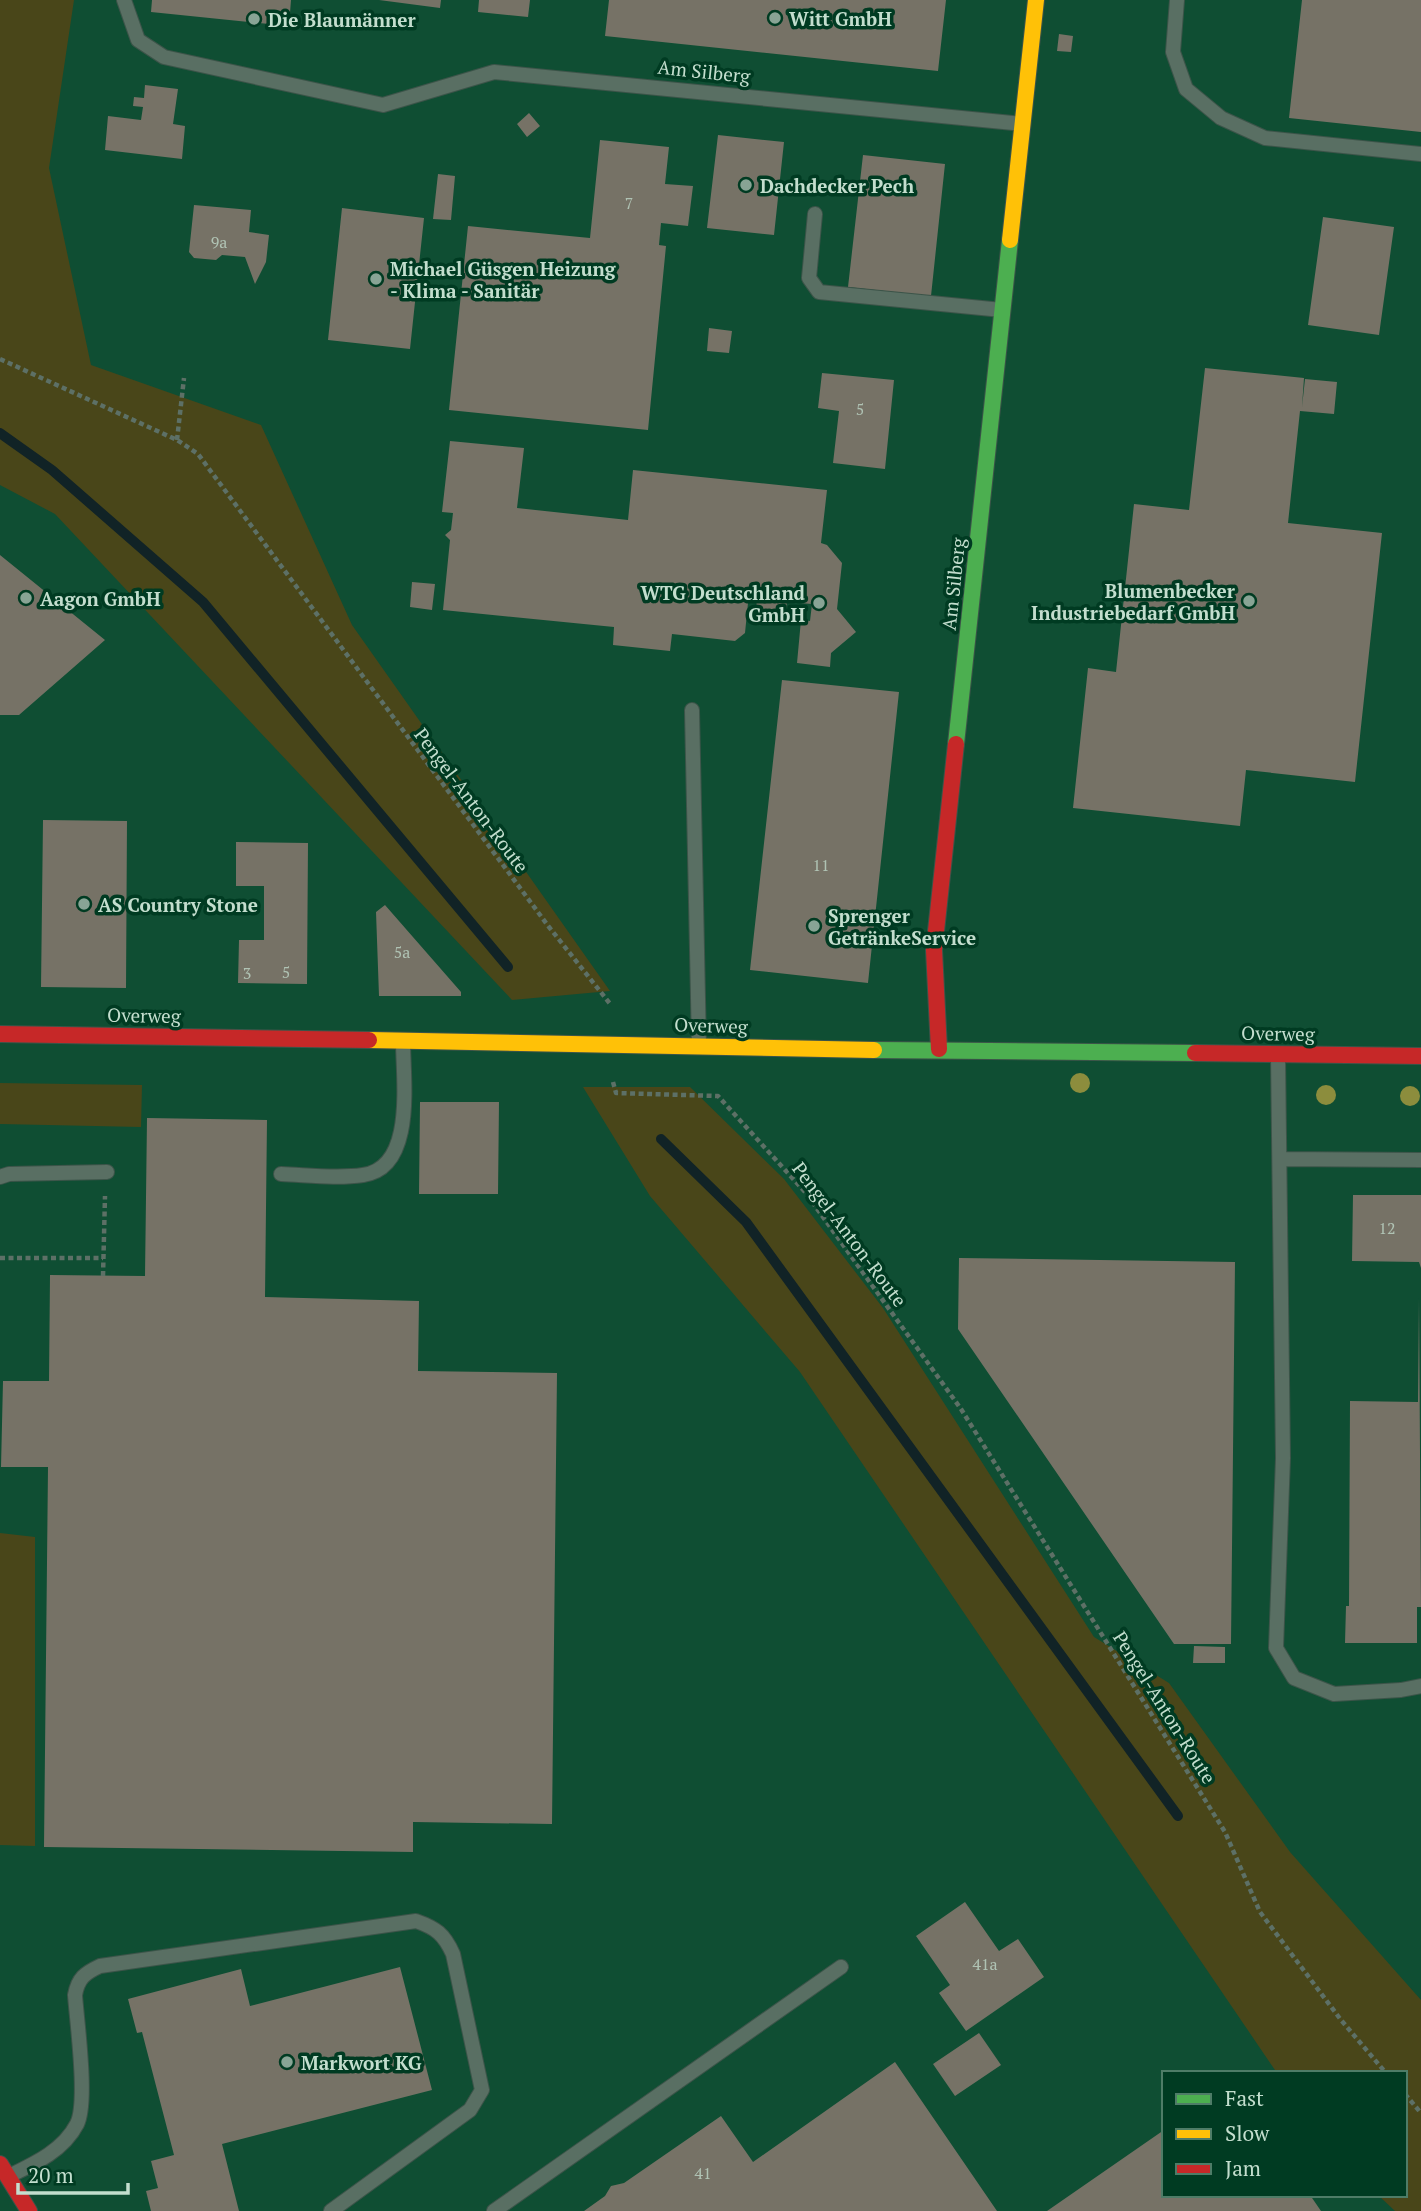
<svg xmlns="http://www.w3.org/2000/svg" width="1421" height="2211" font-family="'PT Serif',serif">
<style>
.built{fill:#0f4e33;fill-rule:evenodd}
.green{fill:#494619}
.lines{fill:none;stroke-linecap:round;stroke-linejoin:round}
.stream{stroke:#112326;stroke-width:10}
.building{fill:#767266}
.lane-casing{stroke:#3c5449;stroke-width:16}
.fast-casing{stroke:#3c5449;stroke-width:18}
.slow-casing{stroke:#3c5449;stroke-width:18}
.jam-casing{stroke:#3c5449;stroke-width:18}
.path{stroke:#5d7066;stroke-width:4.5;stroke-dasharray:5 3.5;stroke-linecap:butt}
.lane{stroke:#596f63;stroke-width:14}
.fast{stroke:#4caf50;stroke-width:16}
.slow{stroke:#ffc107;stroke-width:16}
.jam{stroke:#c62828;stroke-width:16}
.tree{fill:#8c8d3d}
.poi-dot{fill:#88a495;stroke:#003b22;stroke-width:2.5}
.labels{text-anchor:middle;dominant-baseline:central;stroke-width:7;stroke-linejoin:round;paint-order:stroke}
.number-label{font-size:16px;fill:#b0c3b4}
.poi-label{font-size:19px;font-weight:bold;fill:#c3dece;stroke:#003b22;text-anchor:start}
.street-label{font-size:19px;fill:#c3dece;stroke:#003b22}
</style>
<rect width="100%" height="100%" fill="#19382b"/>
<path class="built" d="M0,0H1421V2211H0ZM1164,2073H1405V2195H1164Z"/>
<path class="green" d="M0,0H74L49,168L91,365L261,425L352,625L610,991L512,1000L55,514L0,485Z
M0,1083L142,1085L141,1127L0,1124Z
M583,1087H690L784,1179L883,1308L1094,1637L1169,1683L1290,1852L1421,2000V2211H1395L1378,2195H1405V2073H1277L800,1372L650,1196Z
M0,1533L35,1537V1846L0,1845Z"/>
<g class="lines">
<path class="stream" d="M0,433L52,470L203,602L508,967
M661,1139L746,1222L1178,1816"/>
</g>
<path class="building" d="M152,0H291L289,26L151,12Z
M379,0H441L440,8Z
M479,0H530L528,17L478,12Z
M609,0H946L938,71L605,36Z
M1302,0H1421V132L1289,118Z
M1059,34L1073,36L1071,52L1057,51Z
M145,85L178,89L173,124L185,126L182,159L105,150L108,116L141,120L143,107L133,106L134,97L144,98Z
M529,113L540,126L527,137L517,124Z
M718,135L784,142L774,235L707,228Z
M600,140L669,147L665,184L693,186L688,226L661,223L659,245L666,246L648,430L449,410L468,226L590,238Z
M863,155L945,164L931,296L848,287Z
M438,174L455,176L451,220L433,219Z
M194,205L251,210L249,232L269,235L266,262L255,284L245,257L222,255L216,260L194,258L189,252Z
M342,208L424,218L410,349L328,340Z
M1323,217L1394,227L1379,335L1308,325Z
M709,328L732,331L729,353L707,351Z
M1205,368L1304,378L1302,407L1305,379L1337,382L1334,414L1300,411L1288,523L1382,533L1355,782L1246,770L1240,826L1073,808L1088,668L1116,672L1134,504L1189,510Z
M822,373L894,380L885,469L833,463L839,411L818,408Z
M450,441L524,448L517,508L628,520L633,470L827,490L821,543L827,545L842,563L837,609L856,632L831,653L830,667L797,663L801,620L810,621L812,604L787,602L785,619L756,615L757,594L749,593L745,633L735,641L672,634L670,651L613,645L614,627L443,610L450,540L445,535L451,530L453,513L442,512Z
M0,555L105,640L19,715H0Z
M412,582L435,584L432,610L410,607Z
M782,680L899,692L868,983L750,970Z
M43,820L127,821L126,988L41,987Z
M236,842L308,843L307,984L238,983L239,940H264V886H236Z
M385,905L461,992V996H379L376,912Z
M420,1102H499L498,1194H419Z
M147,1118L267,1120L265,1297L419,1301L418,1371L557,1373L552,1824L413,1822V1852L44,1847L48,1467H1L3,1381H49L50,1275L145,1276Z
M1353,1195H1421V1268L1419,1262L1352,1261Z
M959,1258L1235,1262L1231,1644H1174L958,1329Z
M1419,1298L1421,1607H1417V1643H1345L1346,1606H1349L1350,1401L1418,1402Z
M1194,1646L1225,1647V1663H1193Z
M965,1902L999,1951L1018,1939L1044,1977L966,2031L939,1993L950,1985L916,1936Z
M400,1967L432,2090L222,2144L239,2211H151L146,2191L158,2188L151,2161L174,2155L142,2032L137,2033L128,1999L241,1969L250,2006Z
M979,2033L1001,2065L955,2096L933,2064Z
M895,2062L997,2211H584L605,2196L611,2186L624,2183L721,2116L753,2162Z
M1164,2130V2195H1310L1321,2211H1047Z"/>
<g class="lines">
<g class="lane-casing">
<path id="lane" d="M124,0L138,40L164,57L383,105L494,72L1023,124
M1177,0L1173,52L1186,89L1221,118L1265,138L1421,154
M815,214L809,278L819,292L1002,310
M692,710L699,1046
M1278,1056L1283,1458L1276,1648L1294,1678L1334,1694L1401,1690L1421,1686
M1280,1159L1421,1160
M281,1174C307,1175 337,1179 363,1175C416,1168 403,1079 403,1041
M0,1177L9,1174L107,1172
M9,2176C34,2164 63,2151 77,2124C88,2102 77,2023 75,1995C78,1978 85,1973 100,1966L416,1921C436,1928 444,1934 453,1954L482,2090L470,2110L331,2211
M494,2211L841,1967"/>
</g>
<g class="fast-casing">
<path id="fast" d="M956,744L1010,240
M874,1050L1195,1053"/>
</g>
<g class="slow-casing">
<path id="slow" d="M1010,240L1036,0
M369,1040L874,1050"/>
</g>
<g class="jam-casing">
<path id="jam" d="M0,1034L369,1040
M939,1049L934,950L956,744
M1195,1053L1421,1056
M0,2164L29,2211"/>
</g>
<path class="path" d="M0,359L177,440L198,454L549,927L611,1005
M177,440L184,378
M613,1082L616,1093L718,1096L805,1192L961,1409L1225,1832L1260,1912L1341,2020L1386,2073
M0,1258H103
M103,1276L105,1196
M1405,2094L1421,2113"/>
<use href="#lane" class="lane"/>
<use href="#fast" class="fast"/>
<use href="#slow" class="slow"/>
<use href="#jam" class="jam"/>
</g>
<g class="tree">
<circle cx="1080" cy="1083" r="10"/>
<circle cx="1326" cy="1095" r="10"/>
<circle cx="1410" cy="1096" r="10"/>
</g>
<g class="poi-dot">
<circle cx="775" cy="18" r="7"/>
<circle cx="254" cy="19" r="7"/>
<circle cx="746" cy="185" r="7"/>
<circle cx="376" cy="279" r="7"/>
<circle cx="26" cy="598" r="7"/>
<circle cx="1249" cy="601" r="7"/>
<circle cx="819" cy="603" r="7"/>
<circle cx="84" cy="904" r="7"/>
<circle cx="814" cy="926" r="7"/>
<circle cx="287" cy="2062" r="7"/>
</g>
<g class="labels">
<g class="number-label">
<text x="629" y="203">7</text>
<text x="219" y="242">9a</text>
<text x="860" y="409">5</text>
<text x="821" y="865">11</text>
<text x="402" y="952">5a</text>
<text x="286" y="972">5</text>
<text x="247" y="973">3</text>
<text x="1387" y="1228">12</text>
<text x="985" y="1964">41a</text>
<text x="703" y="2173">41</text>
</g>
<g class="poi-label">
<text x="789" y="18">Witt GmbH</text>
<text x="268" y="19">Die Blaumänner</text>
<text x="760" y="185">Dachdecker Pech</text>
<text x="390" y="268">Michael Güsgen Heizung<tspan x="390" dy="22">- Klima - Sanitär</tspan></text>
<text x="1235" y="590" text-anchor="end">Blumenbecker<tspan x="1235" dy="22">Industriebedarf GmbH</tspan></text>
<text x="805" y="592" text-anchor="end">WTG Deutschland<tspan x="805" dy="22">GmbH</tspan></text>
<text x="40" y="598">Aagon GmbH</text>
<text x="98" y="904">AS Country Stone</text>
<text x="828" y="915">Sprenger<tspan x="828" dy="22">GetränkeService</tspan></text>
<text x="301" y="2062">Markwort KG</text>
</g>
<g class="street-label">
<text transform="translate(704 71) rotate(6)">Am Silberg</text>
<text transform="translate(953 584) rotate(-84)">Am Silberg</text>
<text transform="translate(472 800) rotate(53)">Pengel-Anton-Route</text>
<text transform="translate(144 1015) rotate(1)">Overweg</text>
<text transform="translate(711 1025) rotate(2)">Overweg</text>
<text transform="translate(1278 1033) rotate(1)">Overweg</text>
<text transform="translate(850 1234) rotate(53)">Pengel-Anton-Route</text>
<text transform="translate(1165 1707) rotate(58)">Pengel-Anton-Route</text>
</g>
</g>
<rect x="1162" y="2071" width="245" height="126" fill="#003b22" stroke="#4e7c67" stroke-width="2"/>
<rect x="1176" y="2094" width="35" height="10" fill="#4caf50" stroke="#4e7c67" stroke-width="2"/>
<text x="1225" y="2106" font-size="21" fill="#c3dece">Fast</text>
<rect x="1176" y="2129" width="35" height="10" fill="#ffc107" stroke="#4e7c67" stroke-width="2"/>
<text x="1225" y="2141" font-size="21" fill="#c3dece">Slow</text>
<rect x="1176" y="2164" width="35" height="10" fill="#c62828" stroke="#4e7c67" stroke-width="2"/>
<text x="1225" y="2176" font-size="21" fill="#c3dece">Jam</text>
<path d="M18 2183v10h110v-10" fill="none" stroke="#c3dece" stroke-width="3.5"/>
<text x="28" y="2183" font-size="21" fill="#c3dece" stroke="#003b22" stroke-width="5" paint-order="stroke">20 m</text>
</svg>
